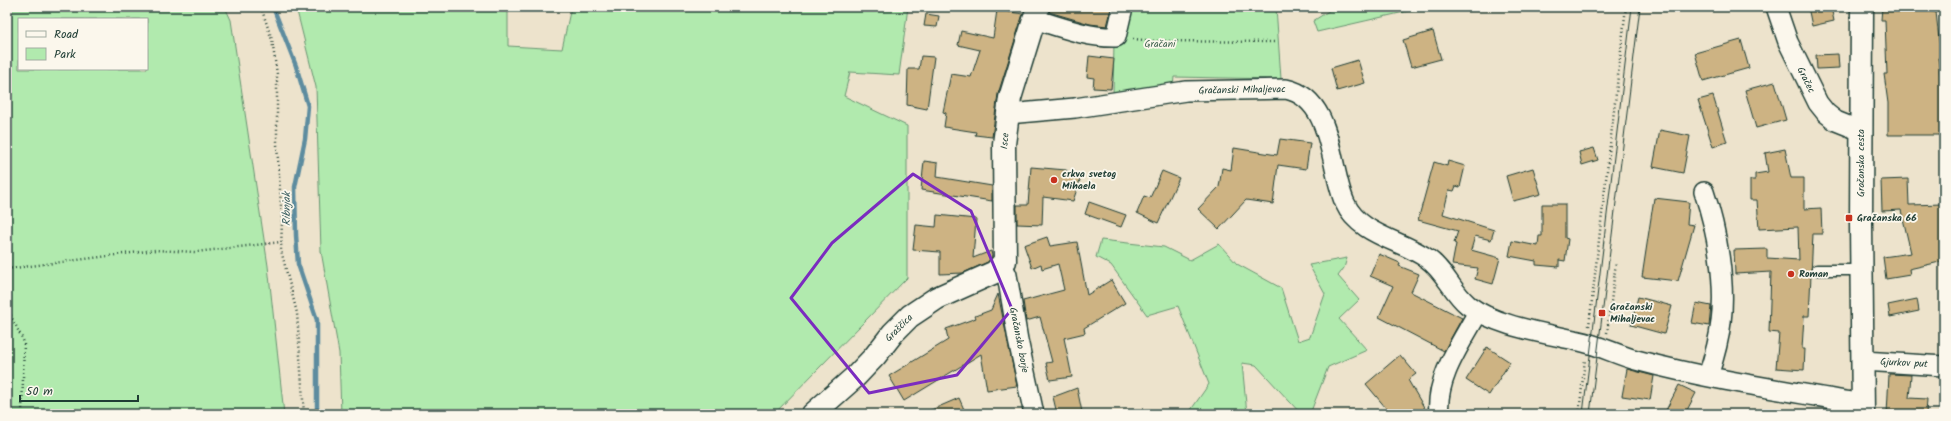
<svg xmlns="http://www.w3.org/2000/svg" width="1951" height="421" font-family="Kalam,sans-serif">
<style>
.green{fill:#b1eaae;stroke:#689471;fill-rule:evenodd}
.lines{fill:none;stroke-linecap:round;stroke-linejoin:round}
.stream{stroke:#5d8c9f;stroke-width:4.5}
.building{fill:#cdb383;stroke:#1f3d34}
.lane-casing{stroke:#1f3d34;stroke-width:13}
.street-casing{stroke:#1f3d34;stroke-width:22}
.secondary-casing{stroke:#1f3d34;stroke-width:25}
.path{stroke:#1f3d34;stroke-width:2.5;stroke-dasharray:1 3;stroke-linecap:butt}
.lane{stroke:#fbf7ec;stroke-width:10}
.street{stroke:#fbf7ec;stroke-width:19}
.secondary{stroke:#fbf7ec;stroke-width:22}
.tram{stroke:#1f3d34;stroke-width:1}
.marked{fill:none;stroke:#7b2cbf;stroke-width:3;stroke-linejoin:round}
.poi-dot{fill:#c8321e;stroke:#fbf7ec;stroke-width:1.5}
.labels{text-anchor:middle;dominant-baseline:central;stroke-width:3.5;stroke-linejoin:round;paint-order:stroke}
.park-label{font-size:10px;fill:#3c604c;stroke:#fbf7ec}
.street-label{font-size:10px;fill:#1f3d34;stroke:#fbf7ec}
.poi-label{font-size:10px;font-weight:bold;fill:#1f3d34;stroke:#fbf7ec;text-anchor:start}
.water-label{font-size:11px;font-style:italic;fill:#395e60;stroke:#fbf7ec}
</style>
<rect width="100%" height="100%" fill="#ede3cc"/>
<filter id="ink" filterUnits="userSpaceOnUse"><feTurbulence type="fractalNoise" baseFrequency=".025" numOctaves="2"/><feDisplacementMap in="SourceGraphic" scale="8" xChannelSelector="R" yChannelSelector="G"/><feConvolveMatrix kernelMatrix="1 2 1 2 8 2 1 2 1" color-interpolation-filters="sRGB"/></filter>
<g filter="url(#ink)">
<path class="green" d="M7,7H225L231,20L268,266L284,414H7ZM19,19H147V69H19Z
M296,7H508V46L562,49L571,7H908L899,75L850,72L844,96L907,126V278L774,414H341L339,353L321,251L316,87Z
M1127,7H1276L1281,79L1174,77L1173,87L1113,97L1114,41Z
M1335,7H1426L1317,32L1313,21Z
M1101,240L1164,247L1190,260L1219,244L1237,264L1281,288L1298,341L1310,337L1325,294L1309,265L1347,258L1344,268L1338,276L1359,300L1339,319L1367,350L1328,367L1310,414H1301L1256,365L1242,363L1247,414H1188L1209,384L1178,306L1147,315L1111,265L1096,257Z"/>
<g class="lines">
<path class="stream" d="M273,7L296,66L308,106L305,139L295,187L296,235L298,264L317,320V414"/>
</g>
<path class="building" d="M1050,7H1112L1107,26L1090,24L1049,12Z
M1808,7H1831L1834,21L1812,26Z
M1882,7L1936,12L1941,57L1938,58L1942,86L1944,85V135H1888V103L1884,74H1887L1885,20H1881Z
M997,10L1023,14L998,94L992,137L975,135L976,132L944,127L946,113L943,112L951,74L971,77L980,50L958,45L961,31L993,38Z
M926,14L939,16L937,27L924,26Z
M1433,31L1441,59L1411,67L1403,40Z
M1741,40L1749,68L1703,81L1695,53Z
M1838,54L1839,68L1817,69L1816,55Z
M921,56L934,57L927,109L907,105L908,69H919Z
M1089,56L1114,59L1111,89L1093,88L1094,78L1087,77Z
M1358,60L1365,83L1337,91L1331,68Z
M1775,82L1786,120L1756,128L1745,90Z
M1713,96L1727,142L1713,147L1698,100Z
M1660,130L1690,136L1683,173L1653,167Z
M1280,139L1310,143L1306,169L1278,165L1273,204L1246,200L1219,229L1198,209L1219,187L1222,168L1231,170L1234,148L1277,155Z
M1594,148L1598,160L1582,165L1579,152Z
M1785,149L1791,178H1804V209L1821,208L1822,234H1813L1809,316H1804L1802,349H1805L1804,370L1776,368L1779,333L1769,332L1771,272L1735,274L1734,250L1767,249V258L1799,260L1798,227L1759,229L1757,200H1750V180H1755V174L1768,172L1765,153Z
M924,161L938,163L937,177L992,186V201L921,190Z
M1448,161L1465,166L1460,187L1456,186L1454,191L1449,190L1443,214L1494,230L1491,240L1475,236L1471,250L1500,258L1493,284L1475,279L1478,268L1452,265L1456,244L1454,243L1458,231L1418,220L1434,162L1447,166Z
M1031,167L1066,170L1080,180L1073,201L1043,197L1042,225L1017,224V205H1028Z
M1533,168L1541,194L1513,201L1506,176Z
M1162,171L1179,178L1158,223L1137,213L1144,196L1150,198Z
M1908,179L1909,205L1943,204L1944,261L1909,269L1910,275L1886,279L1883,257L1911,253L1901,210L1882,211L1881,180Z
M1654,198L1689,202L1687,224L1694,225L1678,281L1642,277Z
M1089,202L1126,215L1121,227L1085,214Z
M1542,204H1565V238L1568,239L1565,261L1559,260V267L1536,265V261L1509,256L1512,241L1538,246L1539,236H1542Z
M937,215L976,219L973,258L991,251L992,256L988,262L963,273L940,274V252L913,250L916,225L936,227Z
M1047,237L1050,246L1077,242L1087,295L1111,280L1125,303L1084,328L1085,333L1064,338L1072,377L1050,380L1046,363L1052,362L1040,317L1026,321L1023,301L1064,290L1058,264L1042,269L1041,264L1032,268L1024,245Z
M1379,254L1400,263L1399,266L1419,274L1411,292L1462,318L1444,351L1379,317L1393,286L1370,276Z
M998,294L1017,386L987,390L981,354L904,401L889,376L948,340L946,329L976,318L975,316L991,310Z
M1638,297L1672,306L1664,334L1631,325Z
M1917,299L1919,311L1890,317L1888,305Z
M1696,303L1711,306L1709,326L1692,323Z
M1487,347L1510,362L1489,395L1466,380Z
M1400,355L1416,374L1408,380L1428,414H1391L1366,384Z
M1627,369L1654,376L1650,400L1622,396Z
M1889,374L1911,375L1909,398L1927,399L1926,414H1887Z
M1679,385L1696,393L1685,414H1664Z
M1077,388L1082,412L1057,414L1053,397Z
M959,398L966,414H922Z"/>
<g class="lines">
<g class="lane-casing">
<path id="lane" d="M1817,270H1861"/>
</g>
<g class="street-casing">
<path id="street" d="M1776,7L1788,42L1818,103L1826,113L1836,121L1861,131
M1034,19C1060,27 1089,38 1116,37L1123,7
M1008,114L1075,108L1186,91L1286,89C1334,99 1329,168 1345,203C1359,235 1402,240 1428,259C1445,271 1452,292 1468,305C1495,326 1545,333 1579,341C1599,345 1617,355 1636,360C1711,380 1788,391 1863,404
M1704,192C1717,230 1726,283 1721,322C1719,341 1714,358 1708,376
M1003,266L1007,275L1018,340L1034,414
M1863,361L1944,366
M1439,414C1435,378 1462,342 1478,312"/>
</g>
<g class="secondary-casing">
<path id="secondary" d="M1862,7L1861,224L1863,414
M813,414L856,376L875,356L893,333L910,316L937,298L995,272L1005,261L1004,144L1010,98L1038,7"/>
</g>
<path class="path" d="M261,7L272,40L277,74V144L282,221L281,250L297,313L304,414
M1133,39L1155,41L1275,42
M7,269L155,250L196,252L281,242
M7,308L24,342L22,414
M1589,326L1626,7
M1607,333L1616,262
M1579,414L1585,359"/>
<use href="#lane" class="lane"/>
<use href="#street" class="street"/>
<use href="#secondary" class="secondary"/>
<path class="tram" d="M1583,414L1632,7
M1590,414L1640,7"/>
</g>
</g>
<path class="marked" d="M913,174L971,211L1012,309L957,375L869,393L791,298L832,243Z"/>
<g class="poi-dot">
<circle cx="1054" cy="180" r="4"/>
<rect x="1845" y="214" width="8" height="8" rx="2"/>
<circle cx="1791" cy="274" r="4"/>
<rect x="1598" y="309" width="8" height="8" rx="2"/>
</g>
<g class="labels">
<g class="park-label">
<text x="1160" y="44">Gračani</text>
</g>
<g class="street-label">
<text transform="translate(1806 80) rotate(63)">Gračec</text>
<text transform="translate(1242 90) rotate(-1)">Gračanski Mihaljevac</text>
<text transform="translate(1005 141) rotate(-85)">Isce</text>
<text transform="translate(1861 163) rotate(-90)">Gračanska cesta</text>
<text transform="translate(899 328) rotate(-45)">Graščica</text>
<text transform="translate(1019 340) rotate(79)">Gračansko borje</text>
<text transform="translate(1904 363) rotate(3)">Gjurkov put</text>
</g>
<g class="poi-label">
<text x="1062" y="174">crkva svetog<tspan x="1062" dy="12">Mihaela</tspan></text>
<text x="1857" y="218">Gračanska 66</text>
<text x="1799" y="274">Roman</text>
<text x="1610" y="307">Gračanski<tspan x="1610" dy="12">Mihaljevac</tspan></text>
</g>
<g class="water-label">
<text transform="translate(287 209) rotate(-90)">Ribnjak</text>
</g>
</g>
<rect width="1951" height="421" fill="none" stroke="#fbf7ec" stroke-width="24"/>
<rect x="12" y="12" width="1927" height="397" fill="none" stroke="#1f3d34" stroke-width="1.5" filter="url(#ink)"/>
<rect x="18" y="18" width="130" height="52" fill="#fbf7ec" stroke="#a3ada2"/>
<rect x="26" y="31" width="20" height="6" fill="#fbf7ec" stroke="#a3ada2"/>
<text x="54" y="38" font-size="12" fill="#1f3d34">Road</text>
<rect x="26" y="48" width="20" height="12" fill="#b1eaae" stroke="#a3ada2"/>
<text x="54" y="58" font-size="12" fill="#1f3d34">Park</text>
<path d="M20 395v6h118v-6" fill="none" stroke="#1f3d34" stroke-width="2"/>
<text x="26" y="395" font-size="12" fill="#1f3d34" stroke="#fbf7ec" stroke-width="3" paint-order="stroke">50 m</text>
</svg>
